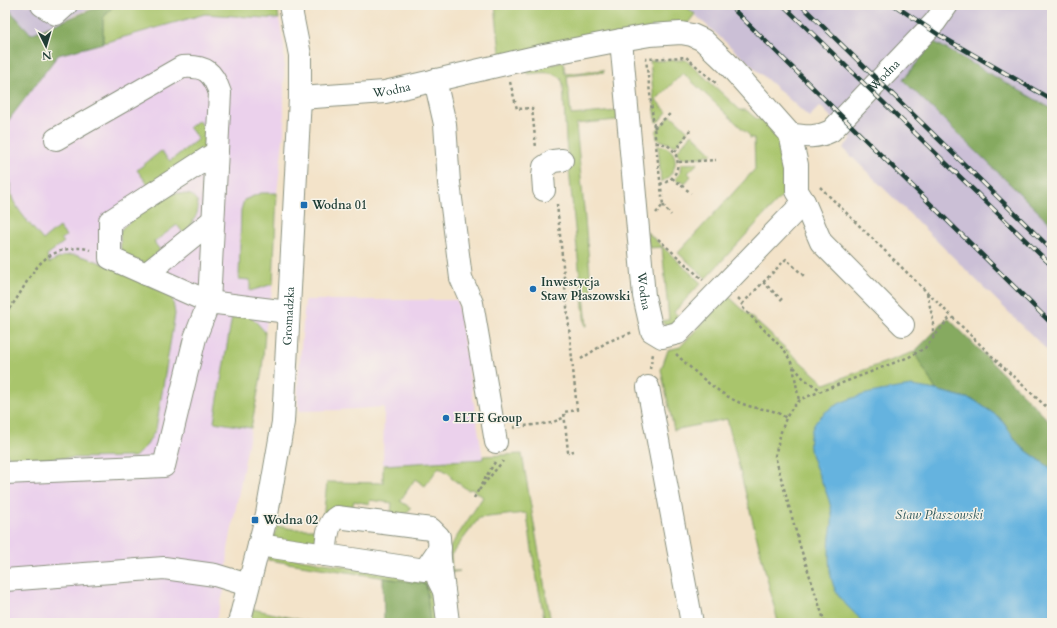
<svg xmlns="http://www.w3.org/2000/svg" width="1057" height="628" font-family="Cardo,serif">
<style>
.built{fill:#ebd1ec}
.industrial{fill:#cbbfd6}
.green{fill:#a9c56c;stroke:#648150}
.forest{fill:#86aa60;stroke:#52744a}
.water{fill:#65b3df;stroke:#42788a}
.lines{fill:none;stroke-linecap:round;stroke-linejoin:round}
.minor-casing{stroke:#89907e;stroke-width:24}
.path{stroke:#89907e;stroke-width:2.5;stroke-dasharray:3 3;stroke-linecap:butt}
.minor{stroke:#fff;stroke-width:22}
.rail-casing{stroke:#1f3d34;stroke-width:4.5}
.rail{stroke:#f7f3e8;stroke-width:3;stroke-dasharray:9;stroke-linecap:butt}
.poi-dot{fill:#1f6fb2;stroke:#f7f3e8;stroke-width:1.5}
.labels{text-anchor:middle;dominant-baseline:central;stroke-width:3;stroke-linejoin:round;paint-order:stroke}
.street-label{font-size:12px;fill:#1f3d34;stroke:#f7f3e8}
.poi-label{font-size:12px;font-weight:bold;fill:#1f3d34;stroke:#f7f3e8;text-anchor:start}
.water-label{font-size:13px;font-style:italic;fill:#305a5f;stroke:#f7f3e8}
</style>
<rect width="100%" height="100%" fill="#f7f3e8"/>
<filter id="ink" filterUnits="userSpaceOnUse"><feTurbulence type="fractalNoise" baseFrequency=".025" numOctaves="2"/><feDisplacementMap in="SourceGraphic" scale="8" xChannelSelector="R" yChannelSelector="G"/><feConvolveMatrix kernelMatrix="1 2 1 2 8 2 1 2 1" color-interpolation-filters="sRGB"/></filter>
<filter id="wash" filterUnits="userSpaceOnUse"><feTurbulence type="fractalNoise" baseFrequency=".012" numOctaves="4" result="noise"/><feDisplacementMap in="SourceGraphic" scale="16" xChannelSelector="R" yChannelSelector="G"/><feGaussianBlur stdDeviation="0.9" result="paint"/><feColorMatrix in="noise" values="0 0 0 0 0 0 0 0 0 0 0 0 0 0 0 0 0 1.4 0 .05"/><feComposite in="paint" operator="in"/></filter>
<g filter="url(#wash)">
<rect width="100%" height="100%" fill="#f3e3c9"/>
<path class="built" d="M205,14L279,19L284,46V132L277,193L273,284L265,332L262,371L228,549L226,584L215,623H5V125L58,55Z
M305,300H457L483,459L383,465L384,407L339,410L300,411L298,403V384Z"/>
<path class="industrial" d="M5,5H98L31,34Z
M684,5H1052V355L843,148L852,138L820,106L809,117Z"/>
<path class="green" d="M114,5H277L279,19L205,14L103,43V18Z
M495,5H684L695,14L681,32L501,62Z
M686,60L740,110H746L758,120L766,112L786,138L790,202L782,196L706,278L678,253L755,169L754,138H750V136L683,73L656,100L667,112L658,122H656L650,61Z
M564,62L565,74L603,70L604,72L567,76L571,115L617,111V120L576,124L592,294L584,295L587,326H585L566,141L563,84L561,78C549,70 541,73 528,74L524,70Z
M671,115L688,131L675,146L657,139L656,131Z
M199,120L205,129L206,151L152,190L137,170L161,151L170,161L198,139L189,127Z
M692,134L712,153L709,156L707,154L705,157L680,158L677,151Z
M658,145C681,147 680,173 661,182Z
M698,163L688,173L691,176L685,183L681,180L679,183L675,179L680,173L681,164Z
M5,170C14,183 8,190 14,202C22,216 33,228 43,240L59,227L66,236L61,239L64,242L47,255L49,263C55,260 62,256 69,255C90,253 151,286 172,296L175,314L156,429L147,445L135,457L11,459L5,452Z
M177,193L191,195C207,206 192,223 184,234L177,225L154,242L160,250L146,264L121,254L120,232L123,227C138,216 157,195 177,193Z
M261,193H277L273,284L250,291V280L239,279L241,210L244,200Z
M647,232L701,283L674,312L684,321L667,325L659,321L669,320L662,247L649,248Z
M728,296L825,384L914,352L936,390L939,408L909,623L778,622L727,419L674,430L661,370L668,350L680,347Z
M240,314H249L265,332L262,371L251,428L214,422L232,316Z
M522,454L551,623H545L534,563L527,515L525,513L479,518L451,555L452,571H460L448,573L450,547L483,497L472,489L468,490L451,478V475L439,467L425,486L415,479L400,501L411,508L404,516L391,513L392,503L370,500L369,504L354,501L352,508L316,545L273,541L277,526L293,529H322L327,482L383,483V465L483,459V456Z
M269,554L427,580L431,584L440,623H430L426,584L268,560Z
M253,609L314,623H249Z"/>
<path class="forest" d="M5,5L31,34L103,5H114L103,18V43L58,55L5,125Z
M934,42L1052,109V225L903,80Z
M948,318L1052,424V469L1020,446L1000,418L974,400L936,390L914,352Z
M383,578L426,584L430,623H384Z"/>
<path class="water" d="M912,386L936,390L974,400L1000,418L1020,446L1052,469V623H863C856,613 847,607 840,598C828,582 828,556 830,536C831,530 833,522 832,515C830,494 817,475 811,454C798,401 875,391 912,386Z"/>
</g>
<g filter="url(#ink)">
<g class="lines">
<g class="minor-casing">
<g id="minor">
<path d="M42,5L56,14L66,5"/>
<path d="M621,40L650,35L681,33L692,35L703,40L727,63L790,134L797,165V191L804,202L821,242L903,325"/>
<path d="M435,80L445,124L449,183L461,278L472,303L496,442"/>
<path id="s1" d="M300,98L385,92L544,55L621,40L644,296L652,331L662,337L678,333L804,202"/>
<path id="s2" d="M790,134C806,137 817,138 831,131L935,22L947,5"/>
<path d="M56,139L182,67C205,65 213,72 220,93L209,302L110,258V221L217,152"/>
<path d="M544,190L543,176L544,167L553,161L562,160"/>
<path d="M146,274L213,220"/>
<path d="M648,387L692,623"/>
<path d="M5,473L164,466L195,338L209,302L288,312"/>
<path d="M259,545L425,570L440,548"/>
<path d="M325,555C327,543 326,523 337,517L431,529L439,537L440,559L444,591"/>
<path d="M438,579L444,591L448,622"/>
<path d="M5,580L164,568L215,575L248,585"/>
<path id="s3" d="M239,623L267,514L283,422L300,98V55L290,5"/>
</g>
</g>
<path class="path" d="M510,82L517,109L532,108L536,148
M654,128L671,113
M656,143C682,142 686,179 660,184
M675,152L690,130
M679,162L716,160
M672,178L691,193
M820,187L1003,367L1052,412
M557,204L577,410L564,412L568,452L574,451
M663,205L671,215
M656,213L663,205L646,59L686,57L718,85
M658,239L703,280
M763,282L782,300
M927,293L933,320V337
M738,298L743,303L786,259L804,276
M743,303L741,306L785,351L793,366L799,401
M5,313C28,291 30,255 69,249C77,248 82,247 90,250
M676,354C695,372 723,399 749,406C765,411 771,407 786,418
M581,359L607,342L633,332
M794,367L804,379L822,391
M650,369L653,354
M514,429L515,427L551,423L565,417
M481,485L495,462
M479,490L503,461
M474,498L479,489
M825,623L800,546L775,456L781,432L786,418L792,408L801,399L909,357L925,348L951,316"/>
<use href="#minor" class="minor"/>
<g class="rail-casing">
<path id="rail" d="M729,5L1052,324
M783,5L1052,266
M801,5L1052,250
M894,5L939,35L1052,100"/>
</g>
<use href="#rail" class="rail"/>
</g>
</g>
<g class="poi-dot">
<rect x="300" y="201" width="8" height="8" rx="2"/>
<circle cx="533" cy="289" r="4"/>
<circle cx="446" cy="418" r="4"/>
<rect x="251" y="516" width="8" height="8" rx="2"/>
</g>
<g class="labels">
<g class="street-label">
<text stroke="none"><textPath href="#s2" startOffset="119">Wodna</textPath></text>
<text stroke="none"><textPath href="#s1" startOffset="92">Wodna</textPath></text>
<text stroke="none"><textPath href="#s1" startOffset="579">Wodna</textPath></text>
<text stroke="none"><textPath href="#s3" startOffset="312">Gromadzka</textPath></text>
</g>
<g class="poi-label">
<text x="312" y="205">Wodna 01</text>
<text x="541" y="282">Inwestycja<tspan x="541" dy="14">Staw Płaszowski</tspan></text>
<text x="454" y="418">ELTE Group</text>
<text x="263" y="520">Wodna 02</text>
</g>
<g class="water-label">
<text x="939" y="515">Staw Płaszowski</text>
</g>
</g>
<rect width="1057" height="628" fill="none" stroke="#f7f3e8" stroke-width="20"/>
<g transform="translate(46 46) rotate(175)" stroke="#f7f3e8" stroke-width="3" paint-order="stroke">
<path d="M0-3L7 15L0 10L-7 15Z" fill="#1f3d34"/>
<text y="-6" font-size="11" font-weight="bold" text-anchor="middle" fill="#1f3d34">N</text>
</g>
</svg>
